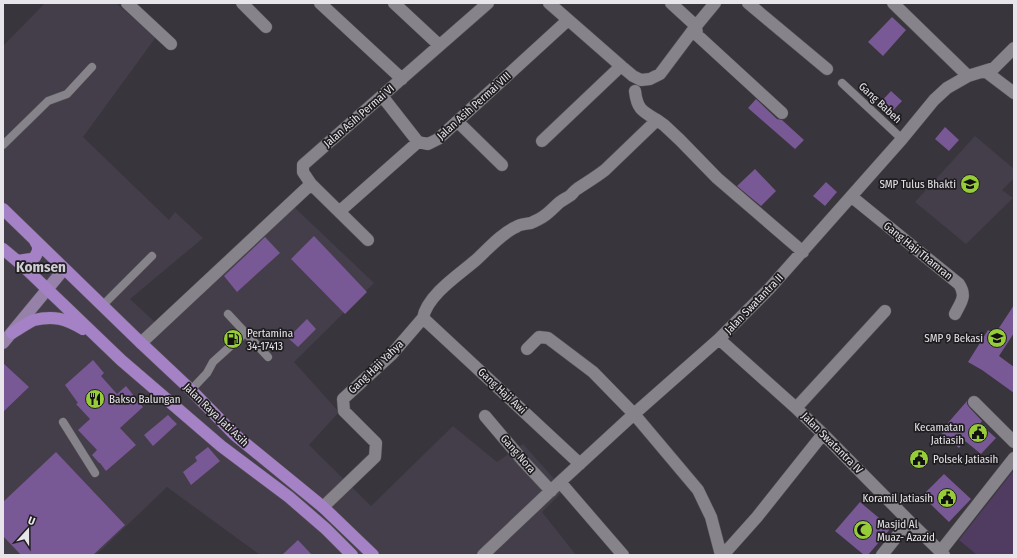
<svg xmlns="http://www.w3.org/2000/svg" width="1017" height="558" font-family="'Fira Sans Condensed',sans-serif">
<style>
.built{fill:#443e4a}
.green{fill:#4f3c60}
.building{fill:#785895}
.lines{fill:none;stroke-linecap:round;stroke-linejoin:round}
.lane-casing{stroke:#545156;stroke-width:9}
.street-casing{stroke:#545156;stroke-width:13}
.secondary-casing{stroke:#545156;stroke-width:13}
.primary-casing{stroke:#545156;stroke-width:13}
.lane{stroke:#86838a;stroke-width:8}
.street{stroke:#86838a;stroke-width:12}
.secondary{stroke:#9682a8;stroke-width:12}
.primary{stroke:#a581c5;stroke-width:12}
.labels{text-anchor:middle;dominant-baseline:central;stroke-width:3.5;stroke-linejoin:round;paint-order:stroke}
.street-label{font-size:11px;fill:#e7e5e9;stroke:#1f1d20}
.poi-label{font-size:11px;fill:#e7e5e9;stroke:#1f1d20;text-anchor:end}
.district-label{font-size:15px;font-weight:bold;fill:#d0ccd4;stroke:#1f1d20}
</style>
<rect width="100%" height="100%" fill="#38353c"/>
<path class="built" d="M45,3H116L156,37L83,137L169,220L175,212L203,238L130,299L158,325L293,206L374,283L294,362L339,412L309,445L371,506L453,426L497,462L523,444L564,490L542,512L576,555H260L167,487L96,555H3V46Z
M975,136L1014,169V178L1002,190L1013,198L966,244L915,202Z"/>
<path class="green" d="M1014,470V555H977L959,540Z"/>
<path class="building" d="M892,17L906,30L883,56L868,42Z
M891,91L902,101L888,116L877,106Z
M756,99L777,119L782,120L804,140L795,149L748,108Z
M945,127L959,140L949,151L935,139Z
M755,169L776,191L761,206L737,186Z
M826,182L837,192L825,206L813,196Z
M314,236L367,292L345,314L291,259Z
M265,237L280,253L237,292L224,276Z
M1014,305V333L999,356L1014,367V393L982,370L968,362L988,330L995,334Z
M307,319L316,329L298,347L288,338Z
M93,360L104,373L101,376L117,394L126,386L143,407L120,428L136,445L106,471L100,463H99L92,455L97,450L78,430L90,419L76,404L78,403L65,385Z
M3,363L29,387L3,412Z
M967,401V404L969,407L982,421L980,424L996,438L981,454L965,441L959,448L940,432Z
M168,415L177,424L153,446L144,435Z
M208,447L220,461L191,485L183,472L197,461L195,457Z
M56,452L125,525L93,555H21L3,536V502Z
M944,474L971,499L949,522L922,496Z
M860,502L891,528L868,555H864L835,531Z
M298,540L312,555H282Z"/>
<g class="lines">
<g class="lane-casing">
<path id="lane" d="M842,83L902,139
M3,145L48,101L67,94L92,67
M102,306L152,256
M228,314L268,357
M191,390L207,373L213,362L245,333
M63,422L95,473"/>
</g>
<g class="street-casing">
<path id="street" d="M127,3L171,44
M242,3L266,27
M320,3L402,79
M394,3L439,45
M549,3L621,66L633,76L641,80L650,79L660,74L696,26L715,3
M671,3L696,26L697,35L782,113
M748,3L827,69
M893,3L968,76
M985,71L1014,93
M635,91C637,109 642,111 657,120
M382,96L418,142
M458,122L502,165
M542,141L621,66
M852,197L959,284C967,296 961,302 955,314
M340,211L418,142L428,144L438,139L568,20
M368,240L311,184L303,172V165L488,3
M423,318L580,464
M719,339L796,408L823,434L909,521L944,555
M141,343L311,184
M527,349L539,337L548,338L593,372L634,414L698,490L711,517L721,555
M974,402L1014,442
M796,408L885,311
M485,416L524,462L551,491
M560,482L623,555
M323,507L375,457L376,443L344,411L343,399L392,354L423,318C427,295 460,274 476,260C487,250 502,233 516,227C520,224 526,224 531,223C535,221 540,219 544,216C550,212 555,206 560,202C564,199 567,198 571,195C573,193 575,190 577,189C586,183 596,177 605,170L657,120L664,125L680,140L717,178L803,252
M940,552L1014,458
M483,555L560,482L634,414L719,339L769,289L902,139L934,100L947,88L968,76L994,68L1014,48
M723,555L757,517L823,434
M882,555L909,521"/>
</g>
<g class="secondary-casing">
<path id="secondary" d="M3,343L64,269"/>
</g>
<g class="primary-casing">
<path id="primary" d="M3,209L141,343L191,390L235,435L323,507L373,555
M3,249L22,265L121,360L221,446L289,497L326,529L352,555
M18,261L31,259L35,257L38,251V246L34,239
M12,333C19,329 27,323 34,320C54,315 66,319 83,329"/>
</g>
<use href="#lane" class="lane"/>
<use href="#street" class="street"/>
<use href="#secondary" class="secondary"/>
<use href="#primary" class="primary"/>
</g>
<defs>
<g id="school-disc" transform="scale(1)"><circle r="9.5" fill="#97cc39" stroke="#1f1d20"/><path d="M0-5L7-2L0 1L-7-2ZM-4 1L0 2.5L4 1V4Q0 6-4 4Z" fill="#111"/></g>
<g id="fuel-disc" transform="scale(1)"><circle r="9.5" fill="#97cc39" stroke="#1f1d20"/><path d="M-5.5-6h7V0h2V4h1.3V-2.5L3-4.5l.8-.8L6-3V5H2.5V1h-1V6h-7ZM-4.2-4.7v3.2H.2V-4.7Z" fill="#111"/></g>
<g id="restaurant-disc" transform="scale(1)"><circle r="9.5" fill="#97cc39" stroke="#1f1d20"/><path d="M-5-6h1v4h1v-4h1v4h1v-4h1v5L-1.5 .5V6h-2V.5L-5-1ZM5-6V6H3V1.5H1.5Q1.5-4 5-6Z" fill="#111"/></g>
<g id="civic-disc" transform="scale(1)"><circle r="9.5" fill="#97cc39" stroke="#1f1d20"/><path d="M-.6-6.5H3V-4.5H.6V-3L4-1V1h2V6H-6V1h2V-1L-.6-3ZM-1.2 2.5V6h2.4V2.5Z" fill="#111"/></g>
<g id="mosque-disc" transform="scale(1)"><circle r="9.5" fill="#97cc39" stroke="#1f1d20"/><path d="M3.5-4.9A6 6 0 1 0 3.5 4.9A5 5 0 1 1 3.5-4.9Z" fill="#111"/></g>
</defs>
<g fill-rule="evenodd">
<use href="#school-disc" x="970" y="184"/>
<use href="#school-disc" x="997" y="338"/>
<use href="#fuel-disc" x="233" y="339"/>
<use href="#restaurant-disc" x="95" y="399"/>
<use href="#civic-disc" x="978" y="433"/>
<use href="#civic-disc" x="919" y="459"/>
<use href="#civic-disc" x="947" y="498"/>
<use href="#mosque-disc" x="863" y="530"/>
</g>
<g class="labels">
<g class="street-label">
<text transform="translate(880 103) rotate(43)">Gang Babeh</text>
<text transform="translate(474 106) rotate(-42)">Jalan Asih Permai VIII</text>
<text transform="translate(359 116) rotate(-41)">Jalan Asih Permai VI</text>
<text transform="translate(918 251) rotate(39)">Gang Haji Thamran</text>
<text transform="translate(754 304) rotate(-46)">Jalan Swatantra II</text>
<text transform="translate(376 367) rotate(-44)">Gang Haji Yahya</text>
<text transform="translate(502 391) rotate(43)">Gang Haji Awi</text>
<text transform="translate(216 415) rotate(44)">Jalan Raya Jati Asih</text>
<text transform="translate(832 443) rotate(45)">Jalan Swatantra IV</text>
<text transform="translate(518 454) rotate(49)">Gang Nora</text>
</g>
<g class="poi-label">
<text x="956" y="184">SMP Tulus Bhakti</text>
<text x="247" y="333" text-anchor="start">Pertamina<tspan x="247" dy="13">34-17413</tspan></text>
<text x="983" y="338">SMP 9 Bekasi</text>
<text x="109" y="399" text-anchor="start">Bakso Balungan</text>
<text x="964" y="427">Kecamatan<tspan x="964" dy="13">Jatiasih</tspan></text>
<text x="933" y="459" text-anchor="start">Polsek Jatiasih</text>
<text x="933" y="498">Koramil Jatiasih</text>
<text x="877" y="524" text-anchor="start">Masjid Al<tspan x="877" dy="13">Muaz- Azazid</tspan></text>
</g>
<g class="district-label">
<text x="41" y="267">Komsen</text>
</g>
</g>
<rect width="1017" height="558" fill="none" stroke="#e7e5e9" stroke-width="8"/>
<g transform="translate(28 530) rotate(21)" stroke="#1f1d20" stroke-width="3" paint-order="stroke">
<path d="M0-3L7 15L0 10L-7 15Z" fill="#e7e5e9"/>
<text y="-6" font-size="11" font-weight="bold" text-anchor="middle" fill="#e7e5e9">U</text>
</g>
</svg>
